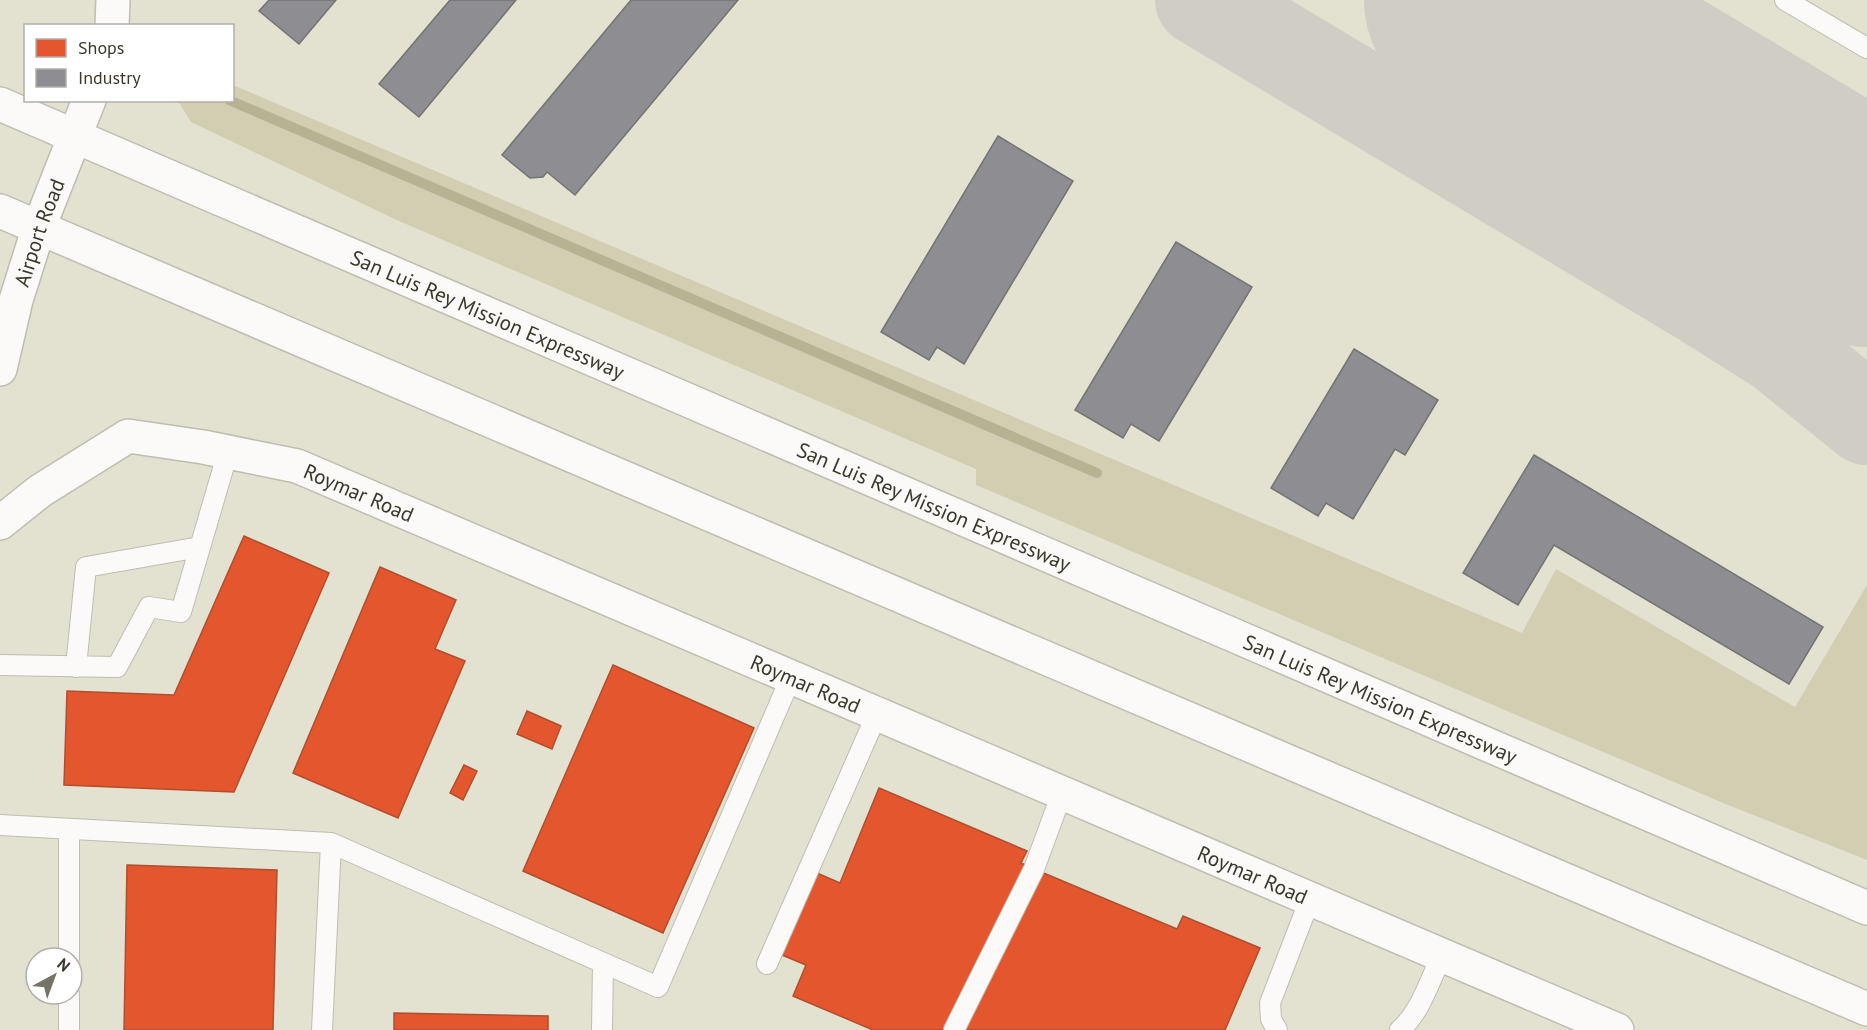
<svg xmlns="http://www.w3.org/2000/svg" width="1867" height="1030" font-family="'PT Sans',sans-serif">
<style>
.green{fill:#d1ceb1}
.shops{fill:#e4572e;stroke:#b14e2d;stroke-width:1.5}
.industry{fill:#8d8d92;stroke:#747473;stroke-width:1.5}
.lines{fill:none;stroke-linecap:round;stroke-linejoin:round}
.stream{stroke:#b7b392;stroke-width:10}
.taxiway{stroke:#d0cec4;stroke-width:92}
.runway{stroke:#d0cec4;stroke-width:230}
.lane-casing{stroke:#bfbdb0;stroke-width:22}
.street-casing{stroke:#bfbdb0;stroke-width:36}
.secondary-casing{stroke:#bfbdb0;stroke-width:36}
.highway-casing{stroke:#bfbdb0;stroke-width:36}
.lane{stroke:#fbfaf8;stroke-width:20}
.street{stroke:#fbfaf8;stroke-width:33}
.secondary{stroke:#fbfaf8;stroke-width:33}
.highway{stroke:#fbfaf8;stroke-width:33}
.labels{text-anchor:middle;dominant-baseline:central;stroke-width:6;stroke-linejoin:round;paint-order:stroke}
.street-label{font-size:21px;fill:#3a382c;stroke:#fff}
</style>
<rect width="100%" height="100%" fill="#e3e1d0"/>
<path class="green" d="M233,85L1522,633L1556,569L1795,707L1867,585V860L1728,805L976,485V469L399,221L191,122L178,101L232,100Z"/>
<path class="shops" d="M244,536L329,573L234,792L64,785L67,691L174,695Z
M380,567L456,600L435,649L465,661L398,818L293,773Z
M613,665L754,728L663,933L523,871Z
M527,711L561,726L552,749L517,734Z
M464,765L477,771L463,800L450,793Z
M879,788L1027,851L1021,863L1034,869L1177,929L1183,916L1260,948L1225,1030H873L793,996L806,965L782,955L817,873L840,883Z
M127,865L277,870L273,1030H124Z
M394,1013L548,1016V1030H394Z"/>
<path class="industry" d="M269,0H336L299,44L259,11Z
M450,0H516L419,117L379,84Z
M631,0H738L575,195L547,172L543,177L530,178L502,155Z
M998,136L1073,181L964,364L937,347L929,360L881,332Z
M1176,242L1252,287L1159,441L1131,424L1123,438L1075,410Z
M1354,349L1438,400L1405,455L1395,449L1353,519L1326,503L1318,516L1271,488Z
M1534,455L1823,627L1789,684L1554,545L1518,605L1463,573Z"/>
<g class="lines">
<path class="stream" d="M229,100L1097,473"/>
<path class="taxiway" d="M1201,0L1701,299L1779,348L1867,419"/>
<path class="runway" d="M1479,0L1867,232"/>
<g class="lane-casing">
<path id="lane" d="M1785,0L1867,48
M0,665L117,667L149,607L181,612L228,452
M76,667L86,567L200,547
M0,825L331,843L658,987L791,677
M69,829V958
M767,964L877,714
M69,994V1030
M322,1030L331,843
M602,1030L603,963
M954,1030L1034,869L1062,793
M1277,1030L1271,1019L1270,1003L1310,899
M1400,1030C1421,1011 1430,980 1442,955"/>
</g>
<g class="street-casing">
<g id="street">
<path id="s1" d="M0,523L40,491L128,436L203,447L297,466L1617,1030"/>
</g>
</g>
<g class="secondary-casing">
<g id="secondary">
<path d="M112,26L113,0"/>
<path id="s2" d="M0,369L16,300L39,227L89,100"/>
</g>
</g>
<g class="highway-casing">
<g id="highway">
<path id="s3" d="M0,104L1867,908"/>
<path d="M0,211L1867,1009"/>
</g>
</g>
<use href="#lane" class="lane"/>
<use href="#street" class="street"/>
<use href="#secondary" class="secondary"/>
<use href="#highway" class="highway"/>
</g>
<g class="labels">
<g class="street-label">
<text stroke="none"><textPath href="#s2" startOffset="142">Airport Road</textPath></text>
<text stroke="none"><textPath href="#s3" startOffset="531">San Luis Rey Mission Expressway</textPath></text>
<text stroke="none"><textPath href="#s1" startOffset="394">Roymar Road</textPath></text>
<text stroke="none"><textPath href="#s3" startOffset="1017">San Luis Rey Mission Expressway</textPath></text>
<text stroke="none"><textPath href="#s1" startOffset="880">Roymar Road</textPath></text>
<text stroke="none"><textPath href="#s3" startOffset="1503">San Luis Rey Mission Expressway</textPath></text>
<text stroke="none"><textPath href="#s1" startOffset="1366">Roymar Road</textPath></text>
</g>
</g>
<rect x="24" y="24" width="210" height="78" fill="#ffffff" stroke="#b0afab" stroke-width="1.5"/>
<rect x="36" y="39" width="30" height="18" fill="#e4572e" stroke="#b0afab" stroke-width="1.5"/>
<text x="78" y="54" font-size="18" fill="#3a382c">Shops</text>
<rect x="36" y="69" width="30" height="18" fill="#8d8d92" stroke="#b0afab" stroke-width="1.5"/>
<text x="78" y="84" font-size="18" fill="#3a382c">Industry</text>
<g transform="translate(54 976) rotate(41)"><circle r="28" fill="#ffffff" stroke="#b0afab" stroke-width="1.5"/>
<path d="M0-4.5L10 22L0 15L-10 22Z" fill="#757365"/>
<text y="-9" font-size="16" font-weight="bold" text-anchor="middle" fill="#3a382c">N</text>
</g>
</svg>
